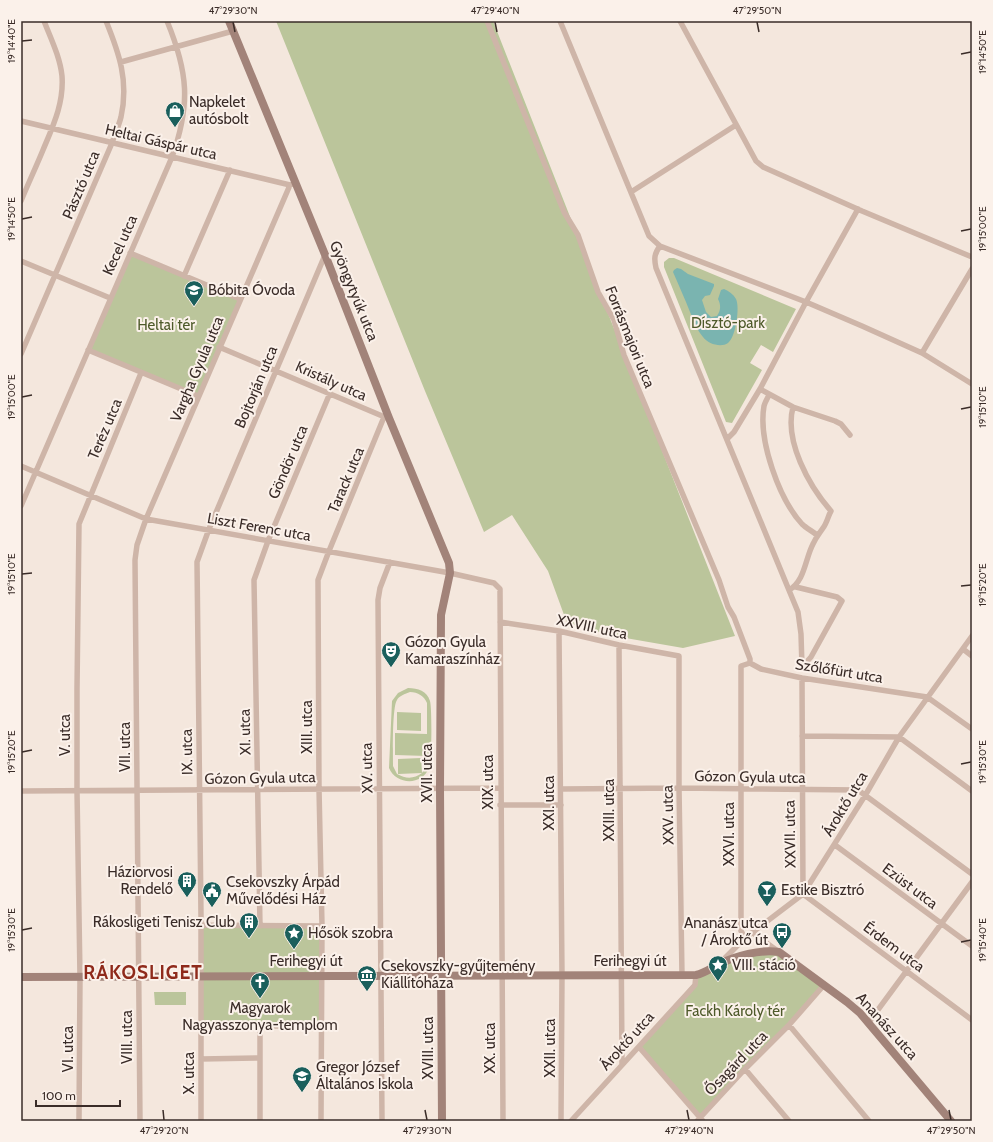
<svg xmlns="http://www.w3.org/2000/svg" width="993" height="1142" font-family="Cabin,sans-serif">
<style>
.green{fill:#bbc59b;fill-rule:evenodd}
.water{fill:#7ab4b0}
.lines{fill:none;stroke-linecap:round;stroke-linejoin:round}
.street{stroke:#ceb5a8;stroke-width:5.5}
.secondary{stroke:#a28379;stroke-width:8}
.ticks{fill:none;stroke:#3a2c28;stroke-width:1.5}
.labels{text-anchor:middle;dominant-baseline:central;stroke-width:4;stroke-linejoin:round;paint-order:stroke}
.poi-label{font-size:15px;fill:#3a2c28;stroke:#fbf1ea;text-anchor:start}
.street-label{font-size:15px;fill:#3a2c28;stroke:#fbf1ea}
.park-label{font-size:15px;fill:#4e5a2a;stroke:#fbf1ea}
.district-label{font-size:19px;font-weight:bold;letter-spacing:1px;fill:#8f2a1b;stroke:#fbf1ea}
.neatline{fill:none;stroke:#3a2c28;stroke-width:1.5}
.ticks-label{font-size:10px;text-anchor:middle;fill:#3a2c28}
</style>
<rect width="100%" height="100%" fill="#f4e7dd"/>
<path class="green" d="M276,21H493L735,636L683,648L614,636L567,623L548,571L512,515L484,532L425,391Z
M130,253L240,299L198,396L88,350Z
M669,258H674L796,309L773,352L761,345L750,363L762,370L732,423L726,422L664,267V262Z
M408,688C418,688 427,691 430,701C432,707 432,762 429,768C422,786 396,785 389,768L392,701L398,693ZM410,692C418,692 424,696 427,703V763L426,767L422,773L421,758L398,759V774L422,773C414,779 406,779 397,774L393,766C393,755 392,707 397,700C399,696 405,694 410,692Z
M397,712L421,713V731L397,730Z
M395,733L427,734V756L395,755Z
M201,925L322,926L321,1026H201Z
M772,951L824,985L700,1118L639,1047L697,979L718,965Z
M154,992H186V1005H155Z"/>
<path class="water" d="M677,268L681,269L688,274L714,284V286L710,295L705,296L702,300L706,312L711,317L717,316C721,310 721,305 718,299L721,290L724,289C729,291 733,294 736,299C740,307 736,337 728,343C721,348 708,344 703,337C697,330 694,321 690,312C685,299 679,286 673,272L674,270Z"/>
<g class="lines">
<path class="street" d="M487,21L564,212L578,235L598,292L614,320L624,355L719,580L728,607L734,617L750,659V663
M560,21L649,236L660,246L806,302L862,326L922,353L972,384
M680,21L756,161L763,167L862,211L972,257
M121,62L233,31
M21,121L290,185L293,184
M631,192L736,125
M21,201C28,184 36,167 43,150C53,126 64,103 62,76C60,57 51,39 44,21
M660,246C654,254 654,259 656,268L798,612L801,634L802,667
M130,253L240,299
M21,261L110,298
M184,276L230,170
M219,347L387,418
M88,350L198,396
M922,353L972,269
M21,354L112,143C115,134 119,125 121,117C129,81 119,53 106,21
M760,389L793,407L835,421L841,424L850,435
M769,395C767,399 765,402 764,406C758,440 779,499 802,524C806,528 812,531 817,535
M727,439L734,432L760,389L806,302L858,209
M21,466L146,519L450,573L494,583L500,589L503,1121
M21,506L172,157C191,104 188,72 167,21
M796,587L837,597L842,601L811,657L802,667
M789,590C805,581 805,559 813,544C816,537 819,534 823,528C827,523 828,516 831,511C809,486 784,441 793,407
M500,622L559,631L619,645L679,656V788L682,975
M559,631L562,975L561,1121
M619,645L622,1064
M963,649L972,656
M750,663L761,669L802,678L927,697L972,729
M802,678L803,894
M802,736L899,737L972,791
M561,789L679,788L858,790L972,874
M21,791L500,788
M500,805H561
M835,845L972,946
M803,894L972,1020
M201,925L322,926
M260,926L254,580L268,541L330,393
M753,933L779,952
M745,938L741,931V666L750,663
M722,961L745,938L803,894L866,794L899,737L972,636
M869,1022L972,882
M789,1025L869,1121
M201,1026H321
M260,1026V1121
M639,1047L703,1121
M201,1059L260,1058
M745,1069L789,1121
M79,1121L80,977L77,791V689L79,524L141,373
M140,1121L135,560L137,545L146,519L290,185
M201,1121V916L197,562L209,529L325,255
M321,1121L322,926L319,789L318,580L329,551L384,417
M382,1121L378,600L380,588L390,562
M571,1121L695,985L696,975
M697,1121L745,1069L789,1025L824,985"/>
<path class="secondary" d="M229,21L326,257L389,418L449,563L450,573L441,615L440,788L442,1121
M21,977L696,975C705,973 711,968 719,964C736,956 760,949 779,952L847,1002L860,1013L951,1121"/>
</g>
<path class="ticks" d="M233,22L235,32M495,22L497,32M757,22L759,32M22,41L32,40M961,54L971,52M22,219L32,217M961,231L971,229M22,397L32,395M961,409L971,407M22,574L32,573M961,586L971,585M22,752L32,750M961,764L971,762M22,930L32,928M961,942L971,940M163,1110L164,1120M425,1110L427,1120M687,1110L689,1120M949,1110L951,1120"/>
<defs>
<g id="shop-pin" transform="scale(1)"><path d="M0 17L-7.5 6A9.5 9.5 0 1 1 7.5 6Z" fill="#1a5f5c" stroke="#fbf1ea"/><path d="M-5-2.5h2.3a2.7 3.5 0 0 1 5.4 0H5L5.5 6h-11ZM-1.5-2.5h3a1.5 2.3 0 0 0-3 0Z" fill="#fff"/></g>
<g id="school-pin" transform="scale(1)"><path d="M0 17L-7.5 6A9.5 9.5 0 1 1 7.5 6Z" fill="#1a5f5c" stroke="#fbf1ea"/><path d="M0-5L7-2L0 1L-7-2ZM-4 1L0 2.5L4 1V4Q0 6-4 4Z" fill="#fff"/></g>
<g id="theatre-pin" transform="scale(1)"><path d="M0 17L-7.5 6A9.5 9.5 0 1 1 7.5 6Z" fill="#1a5f5c" stroke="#fbf1ea"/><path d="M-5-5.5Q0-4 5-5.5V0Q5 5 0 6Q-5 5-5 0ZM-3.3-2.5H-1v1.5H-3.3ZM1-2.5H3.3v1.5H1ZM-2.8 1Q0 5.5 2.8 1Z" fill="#fff"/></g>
<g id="building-pin" transform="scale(1)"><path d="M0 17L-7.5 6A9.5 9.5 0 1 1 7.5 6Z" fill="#1a5f5c" stroke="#fbf1ea"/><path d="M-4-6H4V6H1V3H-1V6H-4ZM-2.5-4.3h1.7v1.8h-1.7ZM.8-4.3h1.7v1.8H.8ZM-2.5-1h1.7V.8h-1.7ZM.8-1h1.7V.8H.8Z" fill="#fff"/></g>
<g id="bar-pin" transform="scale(1)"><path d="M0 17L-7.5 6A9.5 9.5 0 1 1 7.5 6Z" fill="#1a5f5c" stroke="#fbf1ea"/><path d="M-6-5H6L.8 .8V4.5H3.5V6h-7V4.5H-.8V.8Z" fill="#fff"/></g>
<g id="civic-pin" transform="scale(1)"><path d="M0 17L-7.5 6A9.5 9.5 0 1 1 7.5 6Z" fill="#1a5f5c" stroke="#fbf1ea"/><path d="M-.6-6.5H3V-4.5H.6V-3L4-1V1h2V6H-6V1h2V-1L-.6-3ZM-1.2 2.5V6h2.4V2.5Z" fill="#fff"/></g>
<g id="bus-pin" transform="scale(1)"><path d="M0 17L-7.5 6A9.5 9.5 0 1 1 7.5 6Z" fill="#1a5f5c" stroke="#fbf1ea"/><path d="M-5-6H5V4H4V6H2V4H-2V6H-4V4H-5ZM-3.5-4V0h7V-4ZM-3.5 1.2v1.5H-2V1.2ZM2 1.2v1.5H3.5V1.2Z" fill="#fff"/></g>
<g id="sight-pin" transform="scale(1)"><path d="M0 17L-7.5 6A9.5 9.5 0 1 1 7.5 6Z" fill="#1a5f5c" stroke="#fbf1ea"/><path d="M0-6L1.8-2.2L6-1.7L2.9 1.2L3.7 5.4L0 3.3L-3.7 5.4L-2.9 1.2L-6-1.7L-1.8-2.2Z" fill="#fff"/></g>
<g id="museum-pin" transform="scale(1)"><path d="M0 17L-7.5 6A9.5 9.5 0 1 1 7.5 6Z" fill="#1a5f5c" stroke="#fbf1ea"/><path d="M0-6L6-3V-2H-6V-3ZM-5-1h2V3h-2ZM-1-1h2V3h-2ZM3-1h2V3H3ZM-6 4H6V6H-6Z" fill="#fff"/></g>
<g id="church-pin" transform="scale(1)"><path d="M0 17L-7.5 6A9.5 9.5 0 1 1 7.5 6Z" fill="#1a5f5c" stroke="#fbf1ea"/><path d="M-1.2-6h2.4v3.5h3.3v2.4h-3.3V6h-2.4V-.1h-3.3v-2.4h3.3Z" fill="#fff"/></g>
</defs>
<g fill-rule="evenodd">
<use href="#shop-pin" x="175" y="111"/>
<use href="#school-pin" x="194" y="290"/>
<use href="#theatre-pin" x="391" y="651"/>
<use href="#building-pin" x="187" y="881"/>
<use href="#bar-pin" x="767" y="890"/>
<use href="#civic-pin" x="212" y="891"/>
<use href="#building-pin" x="249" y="922"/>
<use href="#bus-pin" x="782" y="932"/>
<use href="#sight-pin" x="294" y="933"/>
<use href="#sight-pin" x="718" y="965"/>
<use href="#museum-pin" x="367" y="975"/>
<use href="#church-pin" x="260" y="982"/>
<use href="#school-pin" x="302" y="1076"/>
</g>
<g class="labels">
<g class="poi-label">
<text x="189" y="102">Napkelet<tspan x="189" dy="17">autósbolt</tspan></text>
<text x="208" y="290">Bóbita Óvoda</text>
<text x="405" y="642">Gózon Gyula<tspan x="405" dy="17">Kamaraszínház</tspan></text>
<text x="173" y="872" text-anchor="end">Háziorvosi<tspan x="173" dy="17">Rendelő</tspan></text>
<text x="226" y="882">Csekovszky Árpád<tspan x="226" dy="17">Művelődési Ház</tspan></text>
<text x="781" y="890">Estike Bisztró</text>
<text x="235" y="922" text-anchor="end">Rákosligeti Tenisz Club</text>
<text x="768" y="923" text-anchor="end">Ananász utca<tspan x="768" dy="17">/ Ároktő út</tspan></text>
<text x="308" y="933">Hősök szobra</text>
<text x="732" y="965">VIII. stáció</text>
<text x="381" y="966">Csekovszky-gyűjtemény<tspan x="381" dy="17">Kiállítóháza</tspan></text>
<text x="260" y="1008" text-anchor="middle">Magyarok<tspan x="260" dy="17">Nagyasszonya-templom</tspan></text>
<text x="316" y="1067">Gregor József<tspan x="316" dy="17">Általános Iskola</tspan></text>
</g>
<g class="street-label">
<text transform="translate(161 142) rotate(13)">Heltai Gáspár utca</text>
<text transform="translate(81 185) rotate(-67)">Pásztó utca</text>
<text transform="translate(120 245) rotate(-66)">Kecel utca</text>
<text transform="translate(354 291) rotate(68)">Gyöngytyúk utca</text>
<text transform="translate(630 337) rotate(68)">Forrásmajori utca</text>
<text transform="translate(197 369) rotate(-67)">Vargha Gyula utca</text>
<text transform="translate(331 381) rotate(24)">Kristály utca</text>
<text transform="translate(256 387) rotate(-67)">Bojtorján utca</text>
<text transform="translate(105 429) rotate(-67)">Teréz utca</text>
<text transform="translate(288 462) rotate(-67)">Göndör utca</text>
<text transform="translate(346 480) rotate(-67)">Tarack utca</text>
<text transform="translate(259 527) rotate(10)">Liszt Ferenc utca</text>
<text transform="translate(592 627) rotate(12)">XXVIII. utca</text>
<text transform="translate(839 671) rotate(9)">Szőlőfürt utca</text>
<text transform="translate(307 727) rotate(-90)">XIII. utca</text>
<text transform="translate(245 732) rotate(-91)">XI. utca</text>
<text transform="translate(65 735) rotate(-90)">V. utca</text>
<text transform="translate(125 747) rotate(-90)">VII. utca</text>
<text transform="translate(187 752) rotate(-91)">IX. utca</text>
<text transform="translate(367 768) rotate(-91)">XV. utca</text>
<text transform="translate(427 773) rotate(-90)">XVII. utca</text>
<text transform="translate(750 777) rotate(1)">Gózon Gyula utca</text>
<text transform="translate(260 778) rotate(-1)">Gózon Gyula utca</text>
<text transform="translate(488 782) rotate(-90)">XIX. utca</text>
<text transform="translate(549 803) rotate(-90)">XXI. utca</text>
<text transform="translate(845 804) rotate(-59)">Ároktő utca</text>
<text transform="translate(609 810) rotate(-90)">XXIII. utca</text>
<text transform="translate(668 815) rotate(-91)">XXV. utca</text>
<text transform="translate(729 834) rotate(-90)">XXVI. utca</text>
<text transform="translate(790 834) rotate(-91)">XXVII. utca</text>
<text transform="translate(910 886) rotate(37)">Ezüst utca</text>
<text transform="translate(894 947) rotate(37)">Érdem utca</text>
<text x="306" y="961">Ferihegyi út</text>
<text x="630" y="961">Ferihegyi út</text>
<text transform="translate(887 1026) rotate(48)">Ananász utca</text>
<text transform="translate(127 1037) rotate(-90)">VIII. utca</text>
<text transform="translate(627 1041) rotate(-48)">Ároktő utca</text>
<text transform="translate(428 1048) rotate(-90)">XVIII. utca</text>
<text transform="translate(490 1048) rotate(-90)">XX. utca</text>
<text transform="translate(550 1048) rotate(-90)">XXII. utca</text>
<text transform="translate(68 1049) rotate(-90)">VI. utca</text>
<text transform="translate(736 1063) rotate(-46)">Ősagárd utca</text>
<text transform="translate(189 1073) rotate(-90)">X. utca</text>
</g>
<g class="park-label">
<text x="728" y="323">Dísztó-park</text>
<text x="166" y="325">Heltai tér</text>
<text x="735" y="1011">Fackh Károly tér</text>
</g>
<g class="district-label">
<text x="143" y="972">RÁKOSLIGET</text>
</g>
</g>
<rect width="993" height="1142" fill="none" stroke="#fbf1ea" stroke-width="44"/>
<path d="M36 1100v6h84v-6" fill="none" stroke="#3a2c28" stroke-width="2"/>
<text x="42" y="1100" font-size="12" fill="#3a2c28" stroke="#fbf1ea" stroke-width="3" paint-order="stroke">100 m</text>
<rect x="22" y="22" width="949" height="1098" class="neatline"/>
<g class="ticks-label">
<text x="233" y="14">47°29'30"N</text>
<text x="495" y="14">47°29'40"N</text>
<text x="757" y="14">47°29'50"N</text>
<text transform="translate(11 41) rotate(-90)" y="4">19°14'40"E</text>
<text transform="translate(982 52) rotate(-90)" y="4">19°14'50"E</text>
<text transform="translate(11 219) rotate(-90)" y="4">19°14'50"E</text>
<text transform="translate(982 229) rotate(-90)" y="4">19°15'00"E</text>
<text transform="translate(11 397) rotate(-90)" y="4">19°15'00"E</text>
<text transform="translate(982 407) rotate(-90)" y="4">19°15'10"E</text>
<text transform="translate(11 574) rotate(-90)" y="4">19°15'10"E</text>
<text transform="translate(982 585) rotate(-90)" y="4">19°15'20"E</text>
<text transform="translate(11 752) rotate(-90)" y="4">19°15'20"E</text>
<text transform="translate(982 762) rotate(-90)" y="4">19°15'30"E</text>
<text transform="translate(11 930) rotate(-90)" y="4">19°15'30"E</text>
<text transform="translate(982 940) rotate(-90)" y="4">19°15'40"E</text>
<text x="164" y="1134">47°29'20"N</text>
<text x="427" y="1134">47°29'30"N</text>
<text x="689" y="1134">47°29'40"N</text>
<text x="951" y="1134">47°29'50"N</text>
</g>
</svg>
